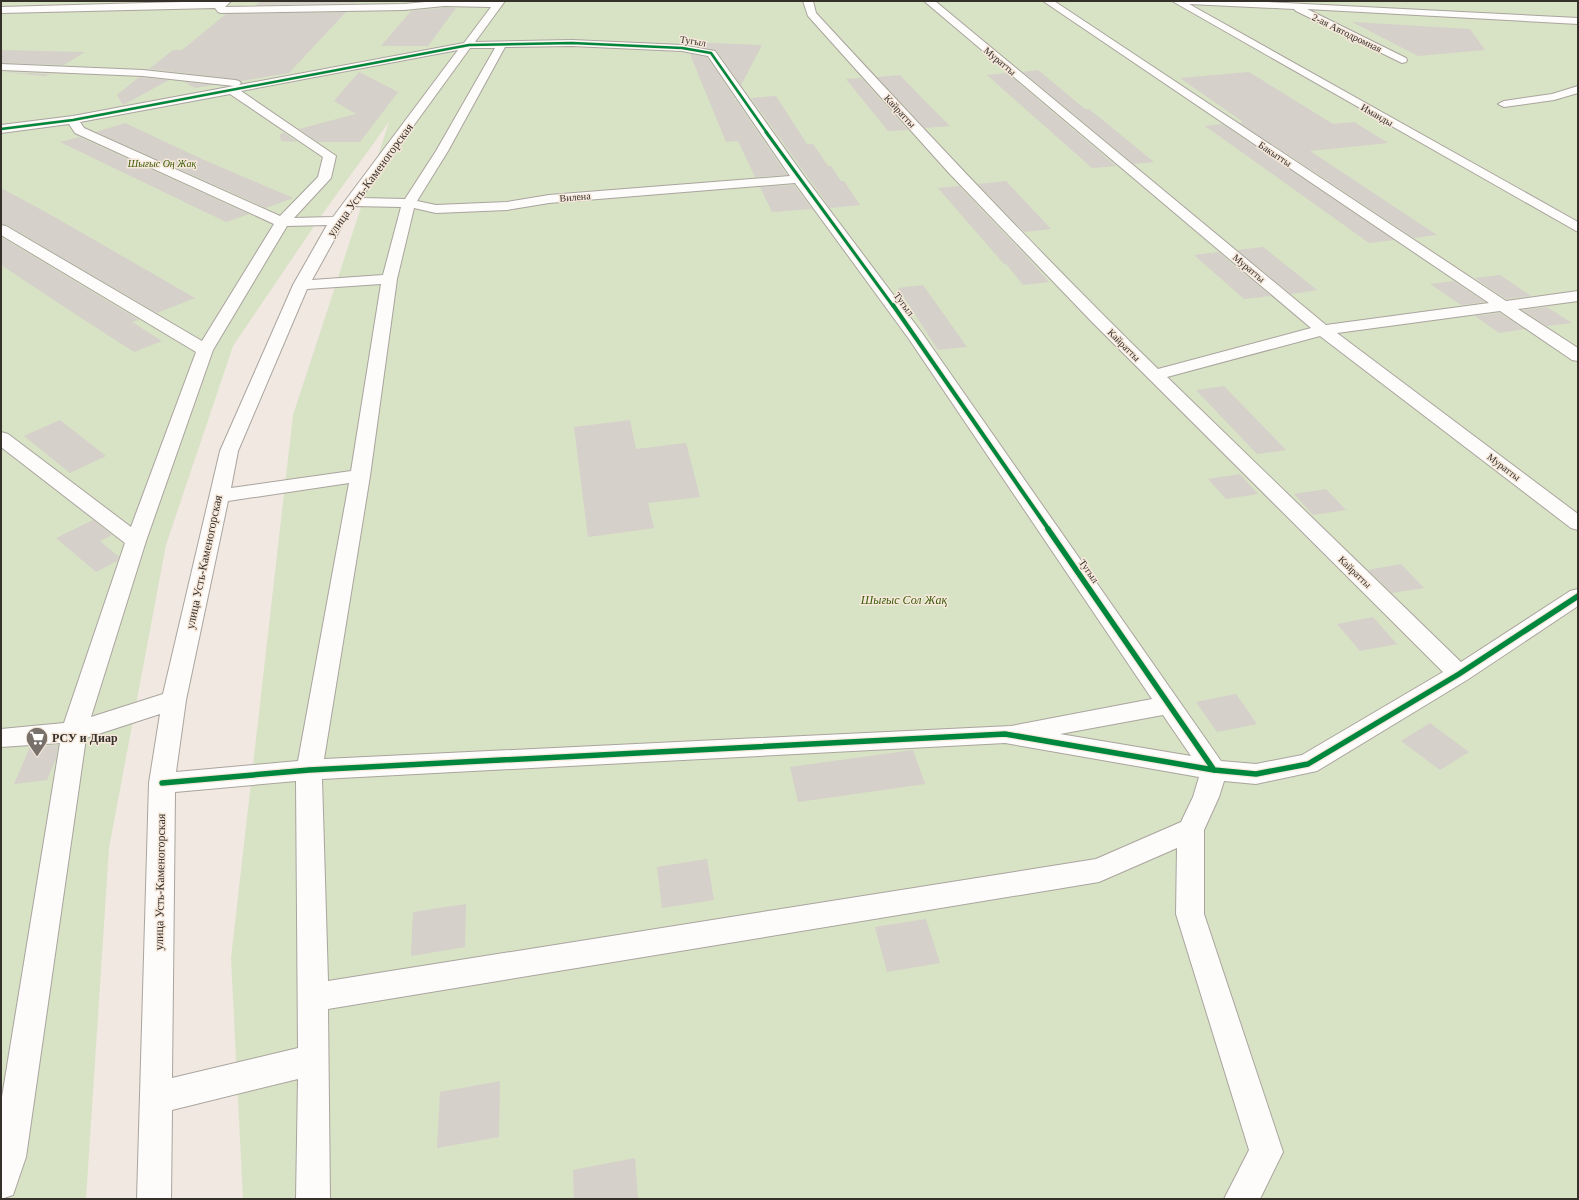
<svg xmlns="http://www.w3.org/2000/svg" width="1579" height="1200" font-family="Georgia,serif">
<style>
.green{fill:#d8e2c5}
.building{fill:#d5d0ca}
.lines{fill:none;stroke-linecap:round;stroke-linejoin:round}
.minor-casing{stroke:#aaa49e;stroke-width:2}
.minor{fill:#fdfcfa;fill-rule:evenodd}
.cycleway-far3-casing{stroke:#f6e8db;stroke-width:3.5}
.cycleway-far2-casing{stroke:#f6e8db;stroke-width:4.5}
.cycleway-far1-casing{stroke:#f6e8db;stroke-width:6}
.cycleway-casing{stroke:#f6e8db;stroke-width:8}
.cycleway-far3{stroke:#00873e;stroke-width:2.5}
.cycleway-far2{stroke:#00873e;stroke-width:3}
.cycleway-far1{stroke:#00873e;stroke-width:4}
.cycleway{stroke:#00873e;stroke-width:5.5}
.labels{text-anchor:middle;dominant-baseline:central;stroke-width:3;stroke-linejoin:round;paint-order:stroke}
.far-street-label{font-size:10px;fill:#36302b;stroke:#f6e8db}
.far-park-label{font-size:10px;font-style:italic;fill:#3a5b07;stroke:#f6e8db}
.street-label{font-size:12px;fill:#36302b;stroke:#f6e8db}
.park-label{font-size:12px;font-style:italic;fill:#3a5b07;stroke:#f6e8db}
.poi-label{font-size:12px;font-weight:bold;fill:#36302b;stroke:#f6e8db;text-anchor:start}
</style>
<rect width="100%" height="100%" fill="#f0e8e1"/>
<path class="green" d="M1,1H1578V1199H243L231,958L293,415L389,122L323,213L233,346L166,545L109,848L86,1199H1Z"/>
<path class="building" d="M260,2H356L355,3L256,5Z
M444,8H456L428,46H381L411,11Z
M346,12L289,73L241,81L235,79L149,69L173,50H182L226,14Z
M1352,22L1470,29L1485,50L1418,56Z
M685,42L762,45L741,85L716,50L686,44Z
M1,50L39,51L85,52L64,65L1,63Z
M690,54L707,57L735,98L734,100H736L787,175L755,177L738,141L726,142Z
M1038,70L1085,109H1089L1154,162L1134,164L1023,72Z
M1,72L50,74L45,76Z
M359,72L398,92L360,142H318L299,129L356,114L334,101Z
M1249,72L1333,124L1354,122L1388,143L1310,151L1437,235L1414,238L1240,123L1243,122L1180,78Z
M1007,73L1116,166L1092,168L987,75Z
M900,75L923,99L950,126L925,128L877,77Z
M139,77L169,80L123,105L117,95Z
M861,78L908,130L888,131L846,79Z
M184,82L214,85L195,88Z
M776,96L807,144H813L828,166H831L841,181H844L860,205L830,208L751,98Z
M125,123L204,160L293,198L266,208L96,132Z
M1222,124L1394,240L1369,243L1205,126Z
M284,133L297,142L281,141L280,134Z
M79,137L249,214L226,222L60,142Z
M1006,181L1051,229L1024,232L978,184Z
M794,185L812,209L772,212L760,187Z
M959,186L1026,256L1049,282L1023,285L1006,264H1004L938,188Z
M1,188L51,215L195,298L157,313L7,225L1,224Z
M1,237L139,320L132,322L162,341L134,352L69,310L1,265Z
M1263,247L1317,290L1291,294L1237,250Z
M1218,252L1271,296L1244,299L1194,255Z
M1500,275L1531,296L1506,299L1475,278Z
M1454,281L1485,302L1461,305L1430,284Z
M923,285L967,347L938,350L898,288Z
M1547,307L1572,323L1547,326L1522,310Z
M1500,313L1524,329L1499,333L1475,316Z
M1224,386L1286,450L1257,454L1196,390Z
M60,420L106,456L70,473L24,436Z
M630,420L636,449L686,443L700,497L648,503L654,528L588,537L574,427Z
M1240,474L1258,494L1226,499L1208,479Z
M1326,489L1346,510L1313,515L1294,494Z
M93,520L112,535L100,541L119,557L117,561L96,572L56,538Z
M1401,564L1424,588L1392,593L1368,570Z
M1373,617L1397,644L1360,651L1337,624Z
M1236,694L1257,724L1217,732L1196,702Z
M1430,723L1469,752L1440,770L1401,741Z
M58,745L56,759L47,780L14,784L30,747Z
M913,750L925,784L798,802L790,767Z
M707,859L714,900L662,908L657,867Z
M466,904L465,947L411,956L413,912Z
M926,919L940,963L887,972L875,927Z
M500,1081L499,1137L437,1148L440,1092Z
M635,1158L638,1199H574L573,1170Z"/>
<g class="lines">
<g class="minor-casing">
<path id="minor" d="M219,1H231L225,7L404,4L436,1H505L475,42L572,40L682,45L715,51L804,176L922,333L1221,761L1256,764L1302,755L1443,672L1092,322L949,173L808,16L803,1H813L816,13C928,134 1040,254 1158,369L1311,328L924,1H935L1326,325L1489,303L1043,1H1054L1506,301L1578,291V301L1518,309L1578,348V361L1572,360L1500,311L1337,333L1578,514V530L1571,528L1320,336L1167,377L1461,662L1570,591L1578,589V606L1467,680L1317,771L1256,784L1224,781L1219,797L1204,830V914L1283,1152L1260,1199H1224L1249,1150L1176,914L1177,848L1099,882L328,1009L330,1199H296L298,1079L172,1110L171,1199H137L149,783L160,714L86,738L26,1157L13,1195L1,1199V1103L60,743L1,747V729L64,723L125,543L1,447V432L8,434L131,527L196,352L1,235V225L6,226L202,341L274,224L75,133L69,124L1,133V125L73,116L234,86L143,76L1,70V64L143,70L235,80L239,81L241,83L239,85L464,43L491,7L444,6L404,10L221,13L218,12L215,8L1,13V7ZM572,46L682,51L708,56L790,176L549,195L507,202L436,205L417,201L448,151L505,47ZM470,48H495L436,151L405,199L361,198ZM458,50L333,217L294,218L331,178L336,156L241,91ZM230,94L323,157L318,177L280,216L84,128L80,122ZM795,183L909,339L1152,699L1011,726L324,759L370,476L397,279L414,208L436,213L507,210L549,203ZM355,206L401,207L383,275L312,280L344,222ZM327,225L293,285L220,451L163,694L91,717L146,541L213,350L287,226ZM381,284L351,471L231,488L238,451L307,289ZM349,483L298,761L176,772L186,700L228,501ZM1163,715L1191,756L1060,734ZM1005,743L1199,777L1193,797L1181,822L1096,859L328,981L322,779ZM296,781L298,1048L172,1078L175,792Z
M1172,1H1247L1578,18V24L1307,9L1406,58L1407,60L1406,62L1402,63L1296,11L1294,9L1189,4L1578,222V232Z
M1578,86V93L1554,100L1504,107L1498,104L1504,101L1552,94Z"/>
</g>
<use href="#minor" class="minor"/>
<g class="cycleway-far3-casing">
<path id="cycleway-far3" d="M1,129L73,120L469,45L572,43L682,48L711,53L767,133"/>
</g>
<g class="cycleway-far2-casing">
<path id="cycleway-far2" d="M766,132L893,306"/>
</g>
<g class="cycleway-far1-casing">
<path id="cycleway-far1" d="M893,305L1049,530"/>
</g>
<g class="cycleway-casing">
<path id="cycleway" d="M1048,529L1214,770
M162,783L309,770L1005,734L1214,770L1256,774L1308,764L1459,674L1578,596"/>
</g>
<use href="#cycleway-far3" class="cycleway-far3"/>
<use href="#cycleway-far2" class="cycleway-far2"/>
<use href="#cycleway-far1" class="cycleway-far1"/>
<use href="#cycleway" class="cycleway"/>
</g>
<defs>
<g id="supermarket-pin" transform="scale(1.15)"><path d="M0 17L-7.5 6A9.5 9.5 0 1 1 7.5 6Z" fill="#77706b" stroke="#f6e8db"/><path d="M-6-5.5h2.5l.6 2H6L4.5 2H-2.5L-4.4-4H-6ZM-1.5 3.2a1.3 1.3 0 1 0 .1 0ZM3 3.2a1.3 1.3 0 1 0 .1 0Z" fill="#fff"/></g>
</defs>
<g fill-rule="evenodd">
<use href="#supermarket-pin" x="37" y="738"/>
</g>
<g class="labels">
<g class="far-street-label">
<text transform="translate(1347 33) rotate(26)">2-ая Автодромная</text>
<text transform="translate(693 41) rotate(9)">Тугыл</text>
<text transform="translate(1000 61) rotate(40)">Муратты</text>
<text transform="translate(900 111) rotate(47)">Кайратты</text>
<text transform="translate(1377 115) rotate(30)">Иманды</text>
<text transform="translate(1275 154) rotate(34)">Бакытты</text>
<text transform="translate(575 197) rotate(-5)">Вилена</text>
<text transform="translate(1249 268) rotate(40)">Муратты</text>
<text transform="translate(904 304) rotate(53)">Тугыл</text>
<text transform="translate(1124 345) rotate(45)">Кайратты</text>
<text transform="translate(1504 467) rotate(37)">Муратты</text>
<text transform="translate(1089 571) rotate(55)">Тугыл</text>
<text transform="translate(1355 572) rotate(44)">Кайратты</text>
</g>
<g class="far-park-label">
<text x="162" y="163">Шығыс Оң Жақ</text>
</g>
<g class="street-label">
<text transform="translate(370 180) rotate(-54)">улица Усть-Каменогорская</text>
<text transform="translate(204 562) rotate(-78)">улица Усть-Каменогорская</text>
<text transform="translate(160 882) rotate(-89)">улица Усть-Каменогорская</text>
</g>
<g class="park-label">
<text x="904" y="600">Шығыс Сол Жақ</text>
</g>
<g class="poi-label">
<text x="52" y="738">РСУ и Диар</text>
</g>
</g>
<rect width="1579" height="1200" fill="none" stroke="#36302b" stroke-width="4"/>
</svg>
